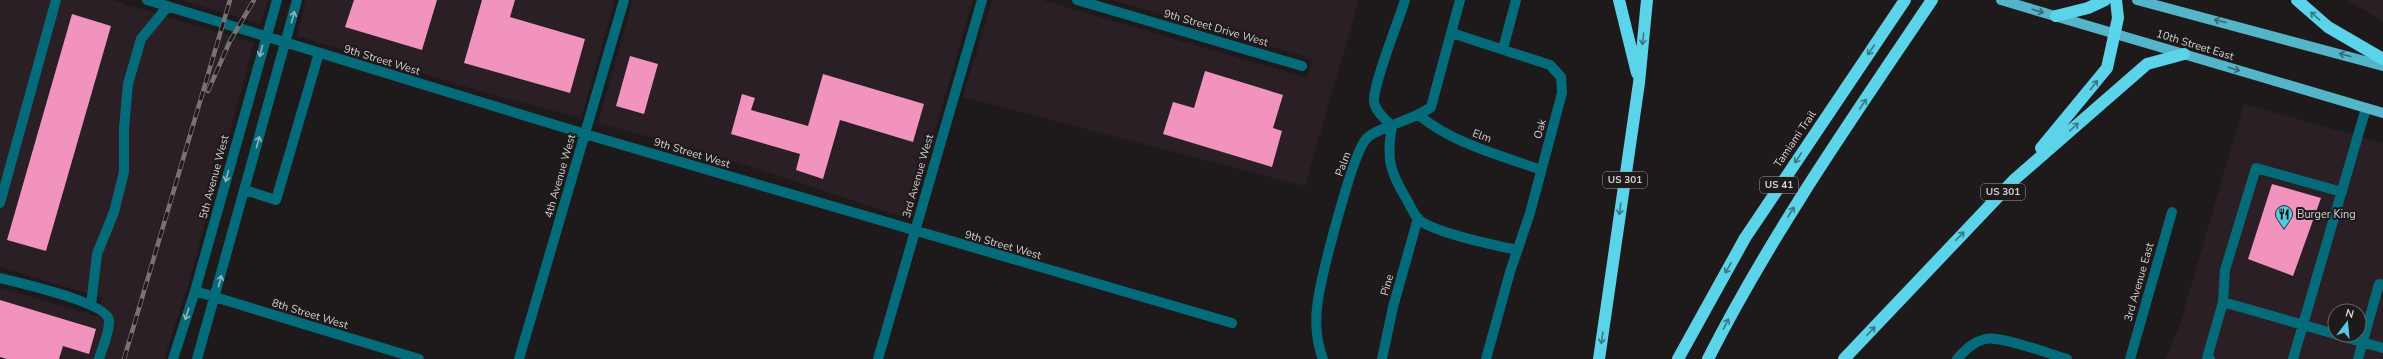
<svg xmlns="http://www.w3.org/2000/svg" width="2383" height="359" font-family="'Nunito Sans',sans-serif">
<style>
.built{fill:#2a1f24;fill-rule:evenodd}
.building{fill:#f293be}
.lines{fill:none;stroke-linecap:round;stroke-linejoin:round}
.minor{stroke:#046b7a;stroke-width:10}
.major{stroke:#53b5c7;stroke-width:10}
.highway{stroke:#5bd4ea;stroke-width:12}
.rail-casing{stroke:#777375;stroke-width:4.5}
.rail{stroke:#1e191b;stroke-width:3;stroke-dasharray:9;stroke-linecap:butt}
.oneway{stroke:#386771}
.oneway2{stroke:#3c7682}
.oneway3{stroke:#96b2b8}
.labels{text-anchor:middle;dominant-baseline:central;stroke-width:4;stroke-linejoin:round;paint-order:stroke}
.shield{fill:#1e191b;stroke:#9e9a9c;stroke-width:1}
.shield-label{font-size:10px;font-weight:bold;fill:#d5d1d3}
.street-label{font-size:11px;fill:#d5d1d3;stroke:#1e191b}
.poi-label{font-size:11px;fill:#d5d1d3;stroke:#1e191b;text-anchor:start}
</style>
<rect width="100%" height="100%" fill="#1e191b"/>
<path class="built" d="M0,0H112L254,43L187,289L164,359H0V288L97,316L102,298L0,267Z
M180,0H268L260,24Z
M306,0H615L581,118L490,94L297,36Z
M633,0H973L909,219L702,151L598,123Z
M992,0H1042L1307,78L1313,59L1113,0H1359L1305,186L963,97Z
M2346,0H2383V21Z
M2244,104L2383,143V359H2166L2180,324ZM2335,311H2359V335H2335Z"/>
<path class="building" d="M354,0H437L422,50L345,27Z
M482,0H515L510,17L585,39L570,93L464,63Z
M72,14L111,26L46,251L7,240Z
M630,56L658,64L644,114L616,106Z
M1205,71L1283,95L1273,128L1282,131L1272,167L1163,134L1173,102L1194,108Z
M823,74L924,104L913,142L840,120L823,179L796,170L800,154L731,134L742,94L755,98L751,110L808,126Z
M2272,184L2321,198L2293,276L2248,259Z
M0,300L96,329L89,354L63,346L59,359H7L0,357Z"/>
<g class="lines">
<path class="minor" d="M147,0L585,134L1232,323
M1077,0L1302,66
M1452,33L1550,65L1561,77L1562,93L1530,213L1510,272L1486,359
M1503,49L1516,0
M1420,116C1454,144 1500,155 1541,170
M1392,126C1386,159 1390,172 1407,200C1410,206 1414,214 1418,219C1434,233 1494,245 1517,250
M1392,126C1385,119 1375,111 1374,101C1373,84 1399,20 1405,0
M245,190L276,200L319,53
M0,203L56,0
M0,278C19,283 106,302 109,320C110,332 102,348 99,359
M195,291L419,359
M2223,302L2225,270L2256,168L2342,192
M91,305L97,254L114,212L124,172V128L128,84L141,39L168,6
M2337,335L2383,348
M173,359L195,291L277,0
M197,359L297,0
M519,359L624,0
M878,359L982,0
M1323,359C1317,344 1315,324 1317,308C1319,283 1352,155 1366,139C1377,127 1415,120 1431,107L1460,0
M1382,359L1393,307L1418,218
M1957,359C1965,350 1973,342 1985,339C1999,335 2050,354 2067,359
M2130,359L2172,212
M2210,359L2207,358L2223,302L2335,334
M2293,359L2366,108
M2358,359L2379,284L2383,285"/>
<path class="major" d="M2001,0L2383,113
M2137,0L2383,66"/>
<path class="highway" d="M1619,0L1637,73
M2297,0L2328,27L2383,59
M2056,16L2088,8L2105,0
M2041,148L2107,68L2118,18L2116,0
M1599,359L1639,83L1647,0
M1678,359L1745,238L1905,0
M1708,359C1772,233 1853,117 1932,0
M1844,359L2015,179L2147,64L2184,54"/>
<g class="rail-casing">
<path id="rail" d="M208,91L230,41L254,0
M124,359L230,0"/>
</g>
<use href="#rail" class="rail"/>
</g>
<defs><path id="oneway-shaft" d="M-6 0H5M1.5-3L5.5 0L1.5 3" fill="none" stroke-width="1.6" stroke-linecap="round" stroke-linejoin="round"/></defs>
<g class="oneway">
<use href="#oneway-shaft" transform="translate(2038 11) rotate(16)"/>
<use href="#oneway-shaft" transform="translate(2220 21) rotate(-166)"/>
<use href="#oneway-shaft" transform="translate(2345 55) rotate(-165)"/>
<use href="#oneway-shaft" transform="translate(2234 69) rotate(17)"/>
</g>
<g class="oneway2">
<use href="#oneway-shaft" transform="translate(2315 16) rotate(-139)"/>
<use href="#oneway-shaft" transform="translate(1643 39) rotate(96)"/>
<use href="#oneway-shaft" transform="translate(1871 50) rotate(124)"/>
<use href="#oneway-shaft" transform="translate(2094 85) rotate(-52)"/>
<use href="#oneway-shaft" transform="translate(1863 104) rotate(-56)"/>
<use href="#oneway-shaft" transform="translate(2074 127) rotate(-42)"/>
<use href="#oneway-shaft" transform="translate(1798 158) rotate(124)"/>
<use href="#oneway-shaft" transform="translate(1620 209) rotate(98)"/>
<use href="#oneway-shaft" transform="translate(1791 212) rotate(-58)"/>
<use href="#oneway-shaft" transform="translate(1960 236) rotate(-46)"/>
<use href="#oneway-shaft" transform="translate(1728 268) rotate(120)"/>
<use href="#oneway-shaft" transform="translate(1726 324) rotate(-63)"/>
<use href="#oneway-shaft" transform="translate(1871 331) rotate(-46)"/>
<use href="#oneway-shaft" transform="translate(1602 338) rotate(98)"/>
</g>
<g class="oneway3">
<use href="#oneway-shaft" transform="translate(293 17) rotate(-75)"/>
<use href="#oneway-shaft" transform="translate(261 51) rotate(105)"/>
<use href="#oneway-shaft" transform="translate(258 142) rotate(-74)"/>
<use href="#oneway-shaft" transform="translate(227 176) rotate(105)"/>
<use href="#oneway-shaft" transform="translate(220 281) rotate(-75)"/>
<use href="#oneway-shaft" transform="translate(187 314) rotate(108)"/>
</g>
<defs>
<g id="restaurant-pin" transform="scale(0.9)"><path d="M0 17L-7.5 6A9.5 9.5 0 1 1 7.5 6Z" fill="#55cadf" stroke="#1e191b"/><path d="M-5-6h1v4h1v-4h1v4h1v-4h1v5L-1.5 .5V6h-2V.5L-5-1ZM5-6V6H3V1.5H1.5Q1.5-4 5-6Z" fill="#111"/></g>
</defs>
<g fill-rule="evenodd">
<use href="#restaurant-pin" x="2284" y="214"/>
</g>
<g class="labels">
<g class="shield">
<rect x="1603" y="172" width="44" height="16" rx="3"/>
<rect x="1760" y="177" width="38" height="16" rx="3"/>
<rect x="1981" y="184" width="44" height="16" rx="3"/>
</g>
<g class="shield-label">
<text x="1625" y="180">US 301</text>
<text x="1779" y="185">US 41</text>
<text x="2003" y="192">US 301</text>
</g>
<g class="street-label">
<text transform="translate(1216 28) rotate(16)">9th Street Drive West</text>
<text transform="translate(2195 45) rotate(17)">10th Street East</text>
<text transform="translate(382 60) rotate(17)">9th Street West</text>
<text transform="translate(1540 129) rotate(-74)">Oak</text>
<text transform="translate(1482 136) rotate(20)">Elm</text>
<text transform="translate(1795 139) rotate(-56)">Tamiami Trail</text>
<text transform="translate(692 153) rotate(17)">9th Street West</text>
<text transform="translate(1343 164) rotate(-70)">Palm</text>
<text transform="translate(560 176) rotate(-74)">4th Avenue West</text>
<text transform="translate(918 176) rotate(-74)">3rd Avenue West</text>
<text transform="translate(214 177) rotate(-75)">5th Avenue West</text>
<text transform="translate(1003 245) rotate(16)">9th Street West</text>
<text transform="translate(2139 282) rotate(-74)">3rd Avenue East</text>
<text transform="translate(1387 285) rotate(-74)">Pine</text>
<text transform="translate(310 314) rotate(17)">8th Street West</text>
</g>
<g class="poi-label">
<text x="2297" y="214">Burger King</text>
</g>
</g>
<g transform="translate(2347 323) rotate(16)"><circle r="19" fill="#1e191b" stroke="#676365"/>
<path d="M0-3L7 15L0 10L-7 15Z" fill="#55cadf"/>
<text y="-6" font-size="11" font-weight="bold" text-anchor="middle" fill="#d5d1d3">N</text>
</g>
</svg>
